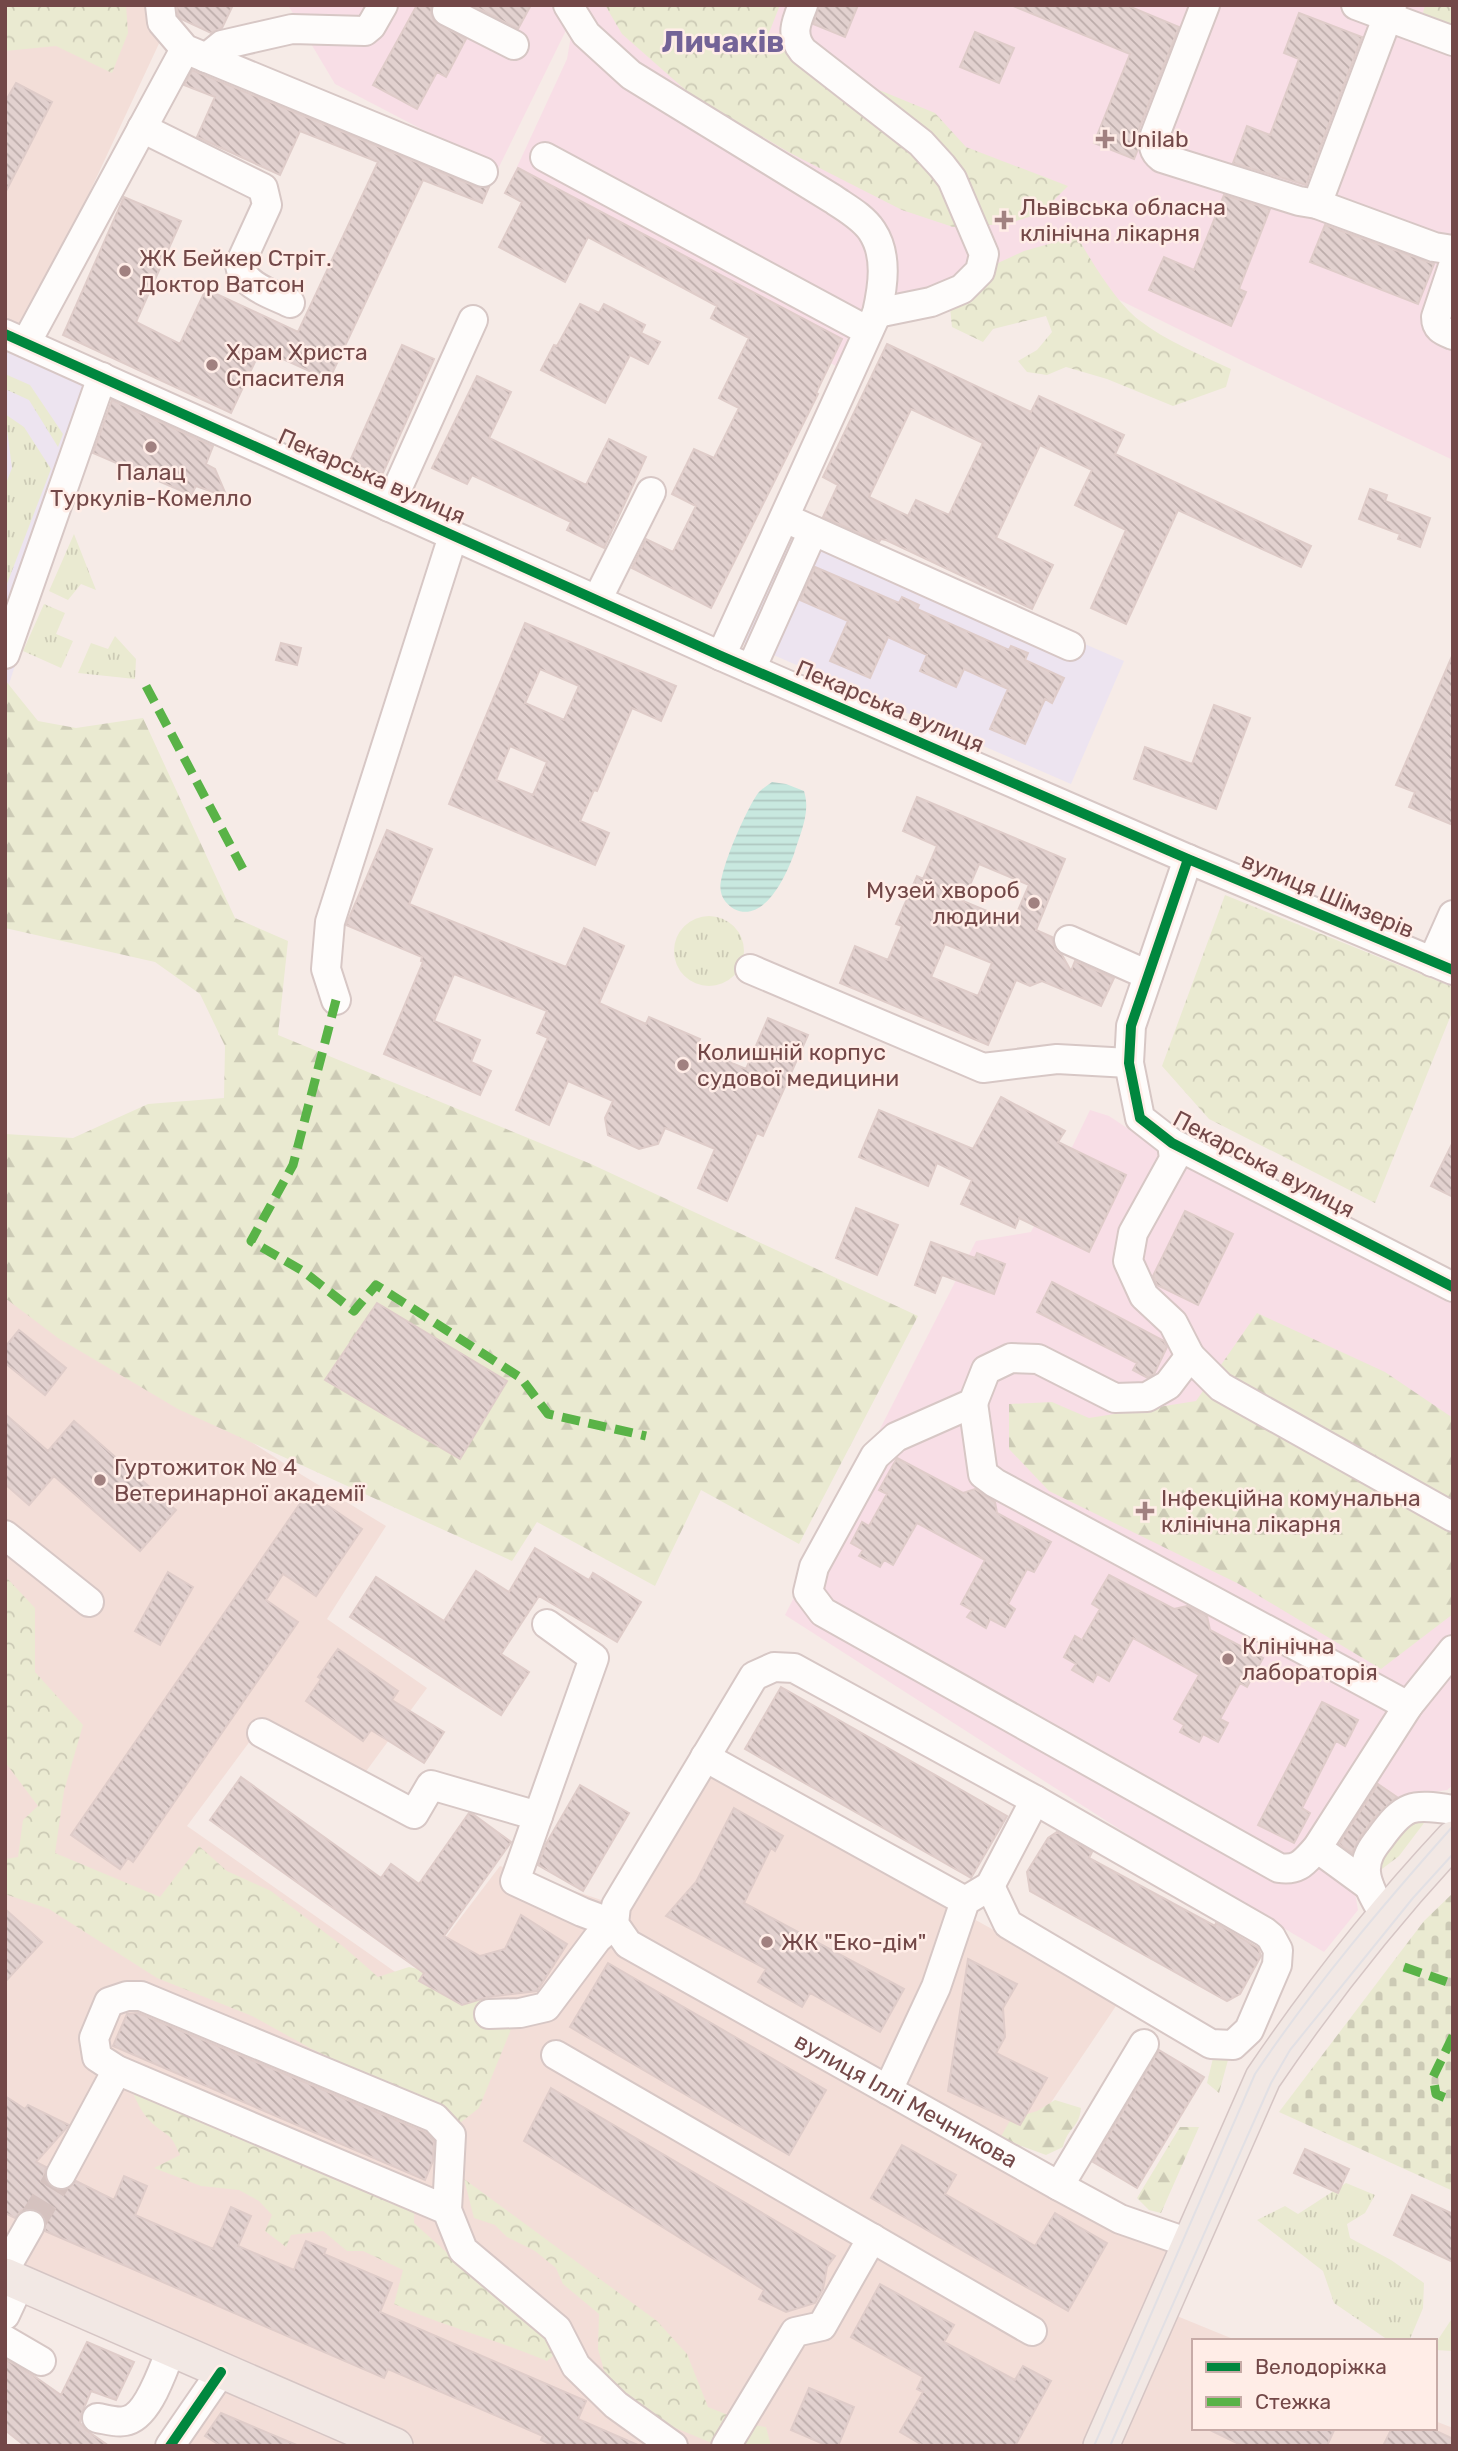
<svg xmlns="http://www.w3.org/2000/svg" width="1458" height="2451" font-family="Rubik,sans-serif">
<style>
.residential{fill:#f3ded8}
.education{fill:#ede4f0}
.medical{fill:#f8dee6}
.grass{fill:url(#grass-tufts)}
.forest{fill:url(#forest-firs)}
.cemetery{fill:url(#cemetery-stones)}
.park{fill:url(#park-crowns)}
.water{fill:url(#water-rules)}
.building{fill:url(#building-back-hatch);stroke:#dfccc9;stroke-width:2;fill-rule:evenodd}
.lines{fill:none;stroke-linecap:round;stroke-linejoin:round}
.minor-tunnel{stroke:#d5c2bf;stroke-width:28;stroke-dasharray:28 14;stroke-linecap:butt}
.minor-casing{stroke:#d7c7c5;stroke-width:32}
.major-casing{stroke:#d5c5c4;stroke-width:38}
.minor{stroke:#fefcfb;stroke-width:28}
.major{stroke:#f2e8e4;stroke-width:35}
.tram{stroke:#e2e0e4;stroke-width:2}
.quiet{stroke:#59b347;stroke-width:9;stroke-dasharray:18 9;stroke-linecap:butt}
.cycleway-casing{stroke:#ffede7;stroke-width:15}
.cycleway{stroke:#00873e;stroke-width:10}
.poi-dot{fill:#a18180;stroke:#ffede7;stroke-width:2.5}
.labels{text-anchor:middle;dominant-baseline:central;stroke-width:5;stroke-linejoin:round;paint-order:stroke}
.poi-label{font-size:23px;fill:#734848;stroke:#ffede7;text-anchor:start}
.street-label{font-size:23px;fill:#734848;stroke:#ffede7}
.district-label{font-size:30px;font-weight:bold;fill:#736397;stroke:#ffede7}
</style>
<defs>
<pattern id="grass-tufts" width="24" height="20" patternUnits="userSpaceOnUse" patternTransform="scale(1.75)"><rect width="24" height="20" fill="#eaead1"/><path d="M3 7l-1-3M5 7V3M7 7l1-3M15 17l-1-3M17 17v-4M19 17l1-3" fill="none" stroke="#cccab5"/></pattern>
<pattern id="forest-firs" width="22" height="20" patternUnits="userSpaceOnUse" patternTransform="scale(1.75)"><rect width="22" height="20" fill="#eaead1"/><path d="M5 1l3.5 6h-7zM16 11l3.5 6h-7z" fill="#cccab5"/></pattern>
<pattern id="cemetery-stones" width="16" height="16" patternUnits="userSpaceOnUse" patternTransform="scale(1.75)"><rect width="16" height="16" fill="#eaead1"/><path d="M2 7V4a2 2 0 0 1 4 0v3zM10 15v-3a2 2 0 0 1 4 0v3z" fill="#cccab5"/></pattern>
<pattern id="park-crowns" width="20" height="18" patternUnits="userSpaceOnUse" patternTransform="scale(1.75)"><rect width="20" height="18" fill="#eaead1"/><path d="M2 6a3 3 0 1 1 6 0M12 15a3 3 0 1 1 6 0" fill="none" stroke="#cccab5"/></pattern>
<pattern id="water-rules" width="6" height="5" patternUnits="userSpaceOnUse" patternTransform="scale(1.75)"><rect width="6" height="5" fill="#c8e8df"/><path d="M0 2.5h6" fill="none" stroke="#afc8c1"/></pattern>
<pattern id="building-back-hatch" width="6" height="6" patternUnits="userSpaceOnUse" patternTransform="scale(1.75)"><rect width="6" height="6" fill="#e2d1cf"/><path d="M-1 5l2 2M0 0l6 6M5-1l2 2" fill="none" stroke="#bcacaa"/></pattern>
</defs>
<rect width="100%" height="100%" fill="#f6ebe7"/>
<path class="residential" d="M5,5H177L21,339L5,331Z
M5,1282L302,1475L386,1526L327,1619L427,1688L359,1781L265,1721L187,1826L411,1983L500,1866L625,1908L710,1767L873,1863L1120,2000L1017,2153L1170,2254L1085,2446H420L5,2270Z
M1172,2314L1238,2341H1194V2428H1435V2421L1453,2428V2446H1112Z
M222,2382L367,2446H176Z"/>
<path class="education" d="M5,340L107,386L5,696Z
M793,518L1124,661L1071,784L739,640Z"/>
<path class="medical" d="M288,5H1453V460L1249,364L1067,274L882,329L857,377L505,193L567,59L575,12L498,169L335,84Z
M1090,1110L1109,1116L1174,1159L1453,1302V1785L1447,1790L1397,1798L1354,1860V1886L1358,1910L1324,1952L1152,1850L785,1615L976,1241L1031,1232Z"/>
<path class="grass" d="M5,374L30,385L63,434L58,447L29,400L5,389Z
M5,414L24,427L51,469L5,589V486L12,468Z
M74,534L96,590L81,584L68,600L49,591Z
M44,604L65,613L56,634L73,641L61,668L23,651Z
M115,636L136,659L135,679L78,673L91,643L108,649Z
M674 951a35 35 0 1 1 70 0a35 35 0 1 1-70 0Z
M1346,2183L1375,2195L1365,2213L1347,2224L1350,2238L1391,2260L1424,2283L1423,2308L1410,2339L1388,2340L1334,2303L1323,2271L1257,2220L1285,2206L1298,2214Z
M1453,2317V2351L1435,2350V2344Z"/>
<path class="forest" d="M5,680L38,721L76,728L143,718L235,918L288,941L278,1035L591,1164L918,1316L799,1544L701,1490L655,1586L537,1522L512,1561L178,1409L58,1338L5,1298V1134L73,1138L148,1104L224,1098L225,1046L200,994L155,962L5,928Z
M1257,1313L1385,1372L1453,1418V1614L1381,1669L1239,1584L1049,1491L1009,1449V1404L1052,1402L1089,1418L1196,1401Z
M1422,1818L1424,1823L1399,1856L1378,1872L1390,1836Z
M1231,2049L1219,2093L1207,2083L1214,2054Z
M1055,2100L1081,2108C1079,2129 1068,2126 1063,2147L1046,2155L1000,2138L1011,2119L1037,2111Z
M1180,2127H1199L1161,2213L1149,2210L1137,2198Z"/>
<path class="cemetery" d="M1453,1893V2191L1279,2112L1424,1921Z"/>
<path class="park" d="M5,5H126L128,33L112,73L56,46L5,51Z
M605,5H780L765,43L935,113L966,147L1068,186L1041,213L1007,224L953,227L902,210L790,153L690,94L622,34Z
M1425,5H1453V26L1423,13Z
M1077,236C1091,261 1116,302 1139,320C1166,341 1199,354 1231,369L1226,387L1173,406L1107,379L1066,367L1047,375L1027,372L1018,361L1037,350L1052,332L1046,316L993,329L983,342L952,327L948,288L962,271L998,263L1024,251Z
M1225,895L1453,987V1010L1375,1203L1209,1119L1162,1066Z
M5,1576L35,1608V1672L83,1725L64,1791L55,1853L160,1897L199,1846L227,1871L271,1891L345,1948L378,1977L409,1967L436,1973L483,1993L514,2022L479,2108L460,2123L419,2100L310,2048L252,2016L157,1978L49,1909L5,1894V1859L18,1857L23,1820L38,1806L5,1762Z
M130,2086L415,2185L414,2223L455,2260L503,2269L543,2297L528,2320L544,2329L558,2352L547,2361C497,2340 444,2326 394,2304L403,2270L363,2251H347L323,2231L291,2235L286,2247L265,2231L272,2215L259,2201L239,2190L201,2186L154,2168L180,2155C169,2129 167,2138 150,2121C141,2112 135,2098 130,2086Z
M464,2179L657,2321L687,2354L708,2407L753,2425L766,2427L771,2446H719L661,2422L607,2381L598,2349L599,2314L563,2284L556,2268L535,2251L507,2237L495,2225L474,2218Z"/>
<path class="water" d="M772,782L786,784L804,791C811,813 800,833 794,854C786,876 764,924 734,909C728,905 722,899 721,892C716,877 748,805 759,792C762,789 768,785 772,782Z"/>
<path class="building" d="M177,5H233L222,28L211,33L181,19L178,15Z
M417,5H432L431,13L434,21L466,39L446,77L437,72L417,109L373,85Z
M472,5H531L518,29Z
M819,5H858L845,37L813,24Z
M1011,5H1126L1179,27L1139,129L1138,149L1134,159L1094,143L1130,54Z
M1299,13L1362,37L1306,185L1233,163L1247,126L1270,135L1299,59L1284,53Z
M975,32L1014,48L999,83L960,67Z
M192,70L477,187H489L482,203L423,180L329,380L261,349L231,413L63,335L124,197L181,221L136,322L180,344L206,289L298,332L378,162L300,131L280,175L206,141L197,137L215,97L184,85Z
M16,83L52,102L5,193V102Z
M518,168L842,339L816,393L818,394L711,608L632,568L646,539L673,552L696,506L672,494L694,449L714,458L739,408L719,398L749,338L711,318L717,306L588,237L565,282L499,247L522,202L505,193Z
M1224,195L1270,209L1239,289L1246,292L1231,326L1149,290L1164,257L1194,270Z
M1325,225L1434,264L1418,304L1310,262Z
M580,304L599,313L604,304L645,325L641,333L660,342L648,364L630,355L605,403L541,370L554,345L557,346Z
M887,344L1031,412L1039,396L1124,435L1115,454L1311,546L1301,567L1178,510L1126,624L1091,608L1126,530L1075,505L1092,470L1040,445L996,538L1053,565L1032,609L886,540L881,539L879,542L823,517L838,485L823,477ZM911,409L983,443L949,515L916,500L908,516L869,497Z
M402,345L434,359L382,475L350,461Z
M477,376L511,392L489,438L586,485L609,439L646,457L604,548L567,530L571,522L472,475L467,484L432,468Z
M112,400L213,446L206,464L215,469L227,497L196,486L191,495L93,453Z
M1370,489L1387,495L1385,501L1430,518L1420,547L1398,539L1400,534L1359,519Z
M815,567L899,603L902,597L919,605L917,609L1009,650L1011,646L1028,653L1025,660L1064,678L1052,703L1045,699L1025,744L990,729L1008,689L964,669L956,687L920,671L927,655L888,637L870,678L830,661L848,621L800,600Z
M525,623L676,686L661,721L632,708L597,791L594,790L580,821L609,833L595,865L449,804ZM540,669L579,686L564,720L525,703ZM510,746L547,762L533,795L496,780Z
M281,643L301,648L297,665L276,660Z
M1453,654V825L1409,807L1415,792L1396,785Z
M1214,705L1250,718L1216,809L1134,779L1145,747L1192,764Z
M917,797L1065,859L1036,930L1052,937L1055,949L1062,955L1071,971L1075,961L1114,978L1101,1006L1042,981L1030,986L1016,980L988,1045L840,983L855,946L888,960L902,926L896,924L917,876L923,879L937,846L903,831ZM979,864L1029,885L1013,922L963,901ZM945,944L992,963L978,996L931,977Z
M387,830L432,849L409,904L566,967L584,928L624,946L599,1003L646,1024L649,1017L700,1039L696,1048L746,1069L768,1018L808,1035L763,1136L757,1133L727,1201L698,1188L715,1149L665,1128L658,1144L639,1149L608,1135L605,1118L613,1101L568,1081L549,1125L516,1110L548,1038L537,1033L547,1011L454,974L434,1021L480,1040L471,1062L491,1071L480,1095L384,1054L423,962L421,961L422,957L346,925Z
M1001,1097L1065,1131L1058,1142L1126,1175L1089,1252L1019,1218L1015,1228L961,1204L972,1180L937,1163L928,1186L859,1157L879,1110L973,1149Z
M1453,1142V1197L1431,1186Z
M856,1208L898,1225L877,1275L836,1258Z
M1185,1211L1233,1234L1198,1305L1157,1285L1153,1276Z
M931,1242L975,1258L977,1253L1005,1264L994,1294L942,1275L935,1293L915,1285Z
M1052,1282L1164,1341L1167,1347L1154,1374L1148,1378L1133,1370L1137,1363L1037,1312Z
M377,1303L507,1381L460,1459L325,1380Z
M19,1330L66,1368L45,1395L5,1363V1347Z
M5,1414L48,1451L74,1421L176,1510L140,1551L54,1476L29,1505L5,1484Z
M897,1458L963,1493L975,1489L995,1502L997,1513L1051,1542L1034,1572L1027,1569L1008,1604L1015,1609L1005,1627L990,1619L986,1628L967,1617L972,1610L961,1604L985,1560L917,1523L893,1565L884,1560L880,1567L859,1556L863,1550L851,1543L862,1522L869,1526L887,1494L879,1490Z
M308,1492L362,1529L316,1596L283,1574L266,1600L298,1622L133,1862L128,1858L120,1869L71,1835Z
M535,1548L589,1580L593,1573L641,1602L617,1642L539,1596L501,1654L529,1672L501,1715L350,1617L376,1577L444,1621L476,1571L509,1592Z
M168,1572L193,1587L160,1645L135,1631Z
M1109,1575L1174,1609L1187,1606L1207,1616L1210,1630L1263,1658L1247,1687L1240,1683L1220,1719L1228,1723L1218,1742L1203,1734L1199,1742L1180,1732L1184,1725L1174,1719L1199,1675L1133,1638L1109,1681L1097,1674L1093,1682L1072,1670L1076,1664L1064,1657L1075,1636L1082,1640L1100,1609L1092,1604Z
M338,1649L398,1691L392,1700L444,1732L424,1763L371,1730L363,1741L306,1701L321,1679L318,1677Z
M781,1687L1007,1816L971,1878L745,1749Z
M1322,1702L1358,1720L1345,1746L1336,1741L1302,1808L1310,1813L1294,1843L1258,1825Z
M241,1777L381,1878L391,1864L419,1884L469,1813L474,1815L511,1842L444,1936L480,1956L505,1949L521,1915L567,1944L537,1991L488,1997L462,2005L419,1981L424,1973L210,1820Z
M1378,1784L1397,1797L1375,1817L1360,1837L1352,1853L1339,1844Z
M580,1785L629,1813L583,1891L538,1865L546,1844Z
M734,1808L783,1836L775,1851L771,1848L744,1903L904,1989L880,2032L810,1993L802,2007L758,1982L766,1969L666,1916L696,1882Z
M1057,1832L1092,1852L1089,1858L1215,1926L1216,1923L1258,1948L1261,1956L1240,1994L1227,2001L1030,1891L1027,1872L1048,1838Z
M5,1909L42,1942L5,1982Z
M968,1959L1017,1984L1003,2008L1005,2037L996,2053L1047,2078L1020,2125L948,2091Z
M608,1963L826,2090L789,2155L570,2027Z
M138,2013L425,2132L434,2141L433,2161L425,2180L113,2046L127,2014Z
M1159,2050L1204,2077L1137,2188L1093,2162Z
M551,2088L835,2256L827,2267L823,2289L815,2303L786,2312L759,2299L764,2290L524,2141Z
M5,2096L25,2109L28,2105L69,2125L36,2162L46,2167L44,2175L47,2182L53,2188L61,2191L69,2188L76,2181L114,2200L124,2176L147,2186L135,2215L213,2249L231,2207L251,2216L238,2246L294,2270L306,2241L326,2249L324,2254L392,2283L380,2312L586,2401L578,2419L640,2446H554L541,2440L543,2436L388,2369L384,2378L45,2231V2217L38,2210L29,2208L22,2210L15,2218L5,2213Z
M902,2145L956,2175L945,2194L1035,2246L1055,2213L1107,2243L1068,2311L871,2198Z
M1305,2149L1349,2169L1338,2193L1294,2173Z
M1412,2195L1453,2214V2262L1394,2235Z
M880,2284L954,2325L944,2342L1015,2380L1023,2366L1051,2381L1015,2446H924L900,2432L923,2392L917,2389L923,2377L851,2337Z
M87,2342L134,2362L116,2400L91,2391L81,2415L80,2423L86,2430L109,2446H25L5,2430V2359L34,2376L61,2395Z
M809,2388L854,2407L838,2446H828L791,2430Z
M221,2413L299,2446H221L205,2436Z
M1206,2428H1335L1327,2446H1243Z
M1392,2428H1430L1453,2439V2446H1383Z"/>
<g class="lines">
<path class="minor-tunnel" d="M30,2225L61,2174"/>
<g class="minor-casing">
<g id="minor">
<path d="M160,5L162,22L185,49L483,172"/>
<path d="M568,5L586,34L631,75L833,199C846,208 863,217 872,231C888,255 883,286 877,313L721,656"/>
<path d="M803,5C796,22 790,35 803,51L921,143L942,166L952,179L984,254L980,271L962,289L931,302L877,313"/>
<path d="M1205,5L1155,135C1153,146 1153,151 1162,158L1299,201L1317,204L1434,247L1453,250"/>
<path d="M1356,5L1453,41"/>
<path d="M447,11L514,45"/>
<path d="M206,58L222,45L292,29L365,31L371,26L383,5"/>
<path d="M142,128L263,188L267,205L240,264C241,285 272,294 290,303"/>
<path d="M545,157L868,331"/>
<path d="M1317,204L1392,5"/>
<path d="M1453,266L1436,317C1436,329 1443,331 1453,335"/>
<path d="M5,334L721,656L1188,859L1453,970"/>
<path d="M26,343L185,49"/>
<path d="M389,507L473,320"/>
<path d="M785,518L1070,646"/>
<path d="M597,600L651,492"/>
<path d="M5,654L102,377"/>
<path d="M751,669L813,531"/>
<path d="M1188,859L1131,1026L1129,1063L1140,1118L1172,1143L1453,1287"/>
<path d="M1069,940L1148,975"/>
<path d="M1432,962L1453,915"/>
<path d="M750,969L983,1068L1057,1059L1129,1063"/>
<path d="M336,1000L326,969L330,922L453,536"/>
<path d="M1172,1143L1174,1159L1133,1233L1128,1261L1144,1296L1173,1323L1190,1356"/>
<path d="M973,1403L983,1474L995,1483L1408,1706"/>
<path d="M1453,1517L1221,1387L1190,1356L1168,1385L1147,1397L1115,1398L1038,1359L1011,1358L986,1370L973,1403L896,1437L875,1456L814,1567L808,1592L823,1612L1279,1868C1299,1871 1304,1862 1317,1848L1408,1706L1453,1650"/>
<path d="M5,1535L89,1602"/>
<path d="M262,1733L414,1814L431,1785L538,1816"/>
<path d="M705,1757L965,1901"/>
<path d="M1317,1848L1369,1886"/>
<path id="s1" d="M990,1886L1008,1924L1211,2044L1233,2045L1249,2030L1277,1965L1278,1950L1271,1937L1265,1932L1035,1800L794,1668L774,1667L754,1676L616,1906L614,1924L628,1944L1059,2186L1120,2219L1189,2243"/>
<path d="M1385,1917C1378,1903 1367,1888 1366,1872C1365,1858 1372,1848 1380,1838C1404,1805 1411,1803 1453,1810"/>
<path d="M489,2014L520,2013L546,2007L597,1939L614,1924L582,1912L515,1881L594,1658L547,1624"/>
<path d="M556,2055L1032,2331"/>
<path d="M888,2090L936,1987L965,1901L990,1886L1035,1800"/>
<path d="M61,2174L117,2070"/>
<path d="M1059,2186L1144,2044"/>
<path d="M447,2210L117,2070L97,2057L94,2038L109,2002L127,1996H141L435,2118L451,2135L447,2210L463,2250L557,2329L576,2366L616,2405L673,2446"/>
<path d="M5,2269L30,2225"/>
<path d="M5,2315L20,2283"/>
<path d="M5,2340L41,2361"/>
<path d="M97,2418C105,2419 116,2423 125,2421C148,2418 163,2369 171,2350"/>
<path d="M170,2446L221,2372"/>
<path d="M726,2446L795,2332L822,2326L872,2238"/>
</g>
</g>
<g class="major-casing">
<path id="major" d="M5,2276L395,2446
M1101,2446L1263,2078C1320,1994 1384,1913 1453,1839"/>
</g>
<use href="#minor" class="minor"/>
<use href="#major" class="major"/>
<path class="tram" d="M1094,2446L1255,2074C1314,1986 1383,1905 1453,1826
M1110,2446L1271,2083L1290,2050L1413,1898L1453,1854"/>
<path class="quiet" d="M146,686L245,873
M336,1000L293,1165L251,1241L303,1271L354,1311L376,1285L521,1378L548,1414L646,1436
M1404,1967L1453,1984
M1453,2036L1433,2077L1436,2094L1453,2101"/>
<g class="cycleway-casing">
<path id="cycleway" d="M5,334L721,656L1188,859L1453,970
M1188,859L1131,1026L1129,1063L1140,1118L1172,1143L1453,1287
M170,2446L221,2372"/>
</g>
<use href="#cycleway" class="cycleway"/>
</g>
<g class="poi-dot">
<path d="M1101.5 128.5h7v7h7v7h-7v7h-7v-7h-7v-7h7z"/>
<path d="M1000.5 209.5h7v7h7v7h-7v7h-7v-7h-7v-7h7z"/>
<circle cx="125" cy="271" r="7"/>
<circle cx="212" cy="365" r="7"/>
<circle cx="151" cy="447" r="7"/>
<circle cx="1034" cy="903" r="7"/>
<circle cx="683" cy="1065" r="7"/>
<circle cx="100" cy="1480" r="7"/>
<path d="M1141.5 1500.5h7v7h7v7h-7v7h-7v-7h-7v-7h7z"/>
<circle cx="1228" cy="1659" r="7"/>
<circle cx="767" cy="1942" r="7"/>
</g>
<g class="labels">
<g class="poi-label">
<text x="1121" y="139">Unilab</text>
<text x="1020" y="207">Львівська обласна<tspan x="1020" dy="26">клінічна лікарня</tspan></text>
<text x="139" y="258">ЖК Бейкер Стріт.<tspan x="139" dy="26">Доктор Ватсон</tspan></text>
<text x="226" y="352">Храм Христа<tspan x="226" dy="26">Спасителя</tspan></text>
<text x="151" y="472" text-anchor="middle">Палац<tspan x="151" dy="26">Туркулів-Комелло</tspan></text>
<text x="1020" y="890" text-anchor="end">Музей хвороб<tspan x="1020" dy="26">людини</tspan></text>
<text x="697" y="1052">Колишній корпус<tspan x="697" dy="26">судової медицини</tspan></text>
<text x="114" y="1467">Гуртожиток № 4<tspan x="114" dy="26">Ветеринарної академії</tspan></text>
<text x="1161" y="1498">Інфекційна комунальна<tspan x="1161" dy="26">клінічна лікарня</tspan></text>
<text x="1242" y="1646">Клінічна<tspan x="1242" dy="26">лабораторія</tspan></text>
<text x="781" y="1942">ЖК "Еко-дім"</text>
</g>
<g class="street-label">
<text transform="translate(372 476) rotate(24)">Пекарська вулиця</text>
<text transform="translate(890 706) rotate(23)">Пекарська вулиця</text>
<text transform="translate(1328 895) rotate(23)">вулиця Шімзерів</text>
<text transform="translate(1264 1164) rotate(28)">Пекарська вулиця</text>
<text stroke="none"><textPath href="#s1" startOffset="1642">вулиця Іллі Мечникова</textPath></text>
</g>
<g class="district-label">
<text x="723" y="42">Личаків</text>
</g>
</g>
<rect width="1458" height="2451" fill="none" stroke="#734848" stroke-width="14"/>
<rect x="1192" y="2339" width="245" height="91" fill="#ffede7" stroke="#c7aba7" stroke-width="2"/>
<rect x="1206" y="2362" width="35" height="10" fill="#00873e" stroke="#c7aba7" stroke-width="2"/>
<text x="1255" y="2374" font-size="21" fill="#734848">Велодоріжка</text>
<rect x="1206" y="2397" width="35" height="10" fill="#59b347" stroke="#c7aba7" stroke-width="2"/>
<text x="1255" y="2409" font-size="21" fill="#734848">Стежка</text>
</svg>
